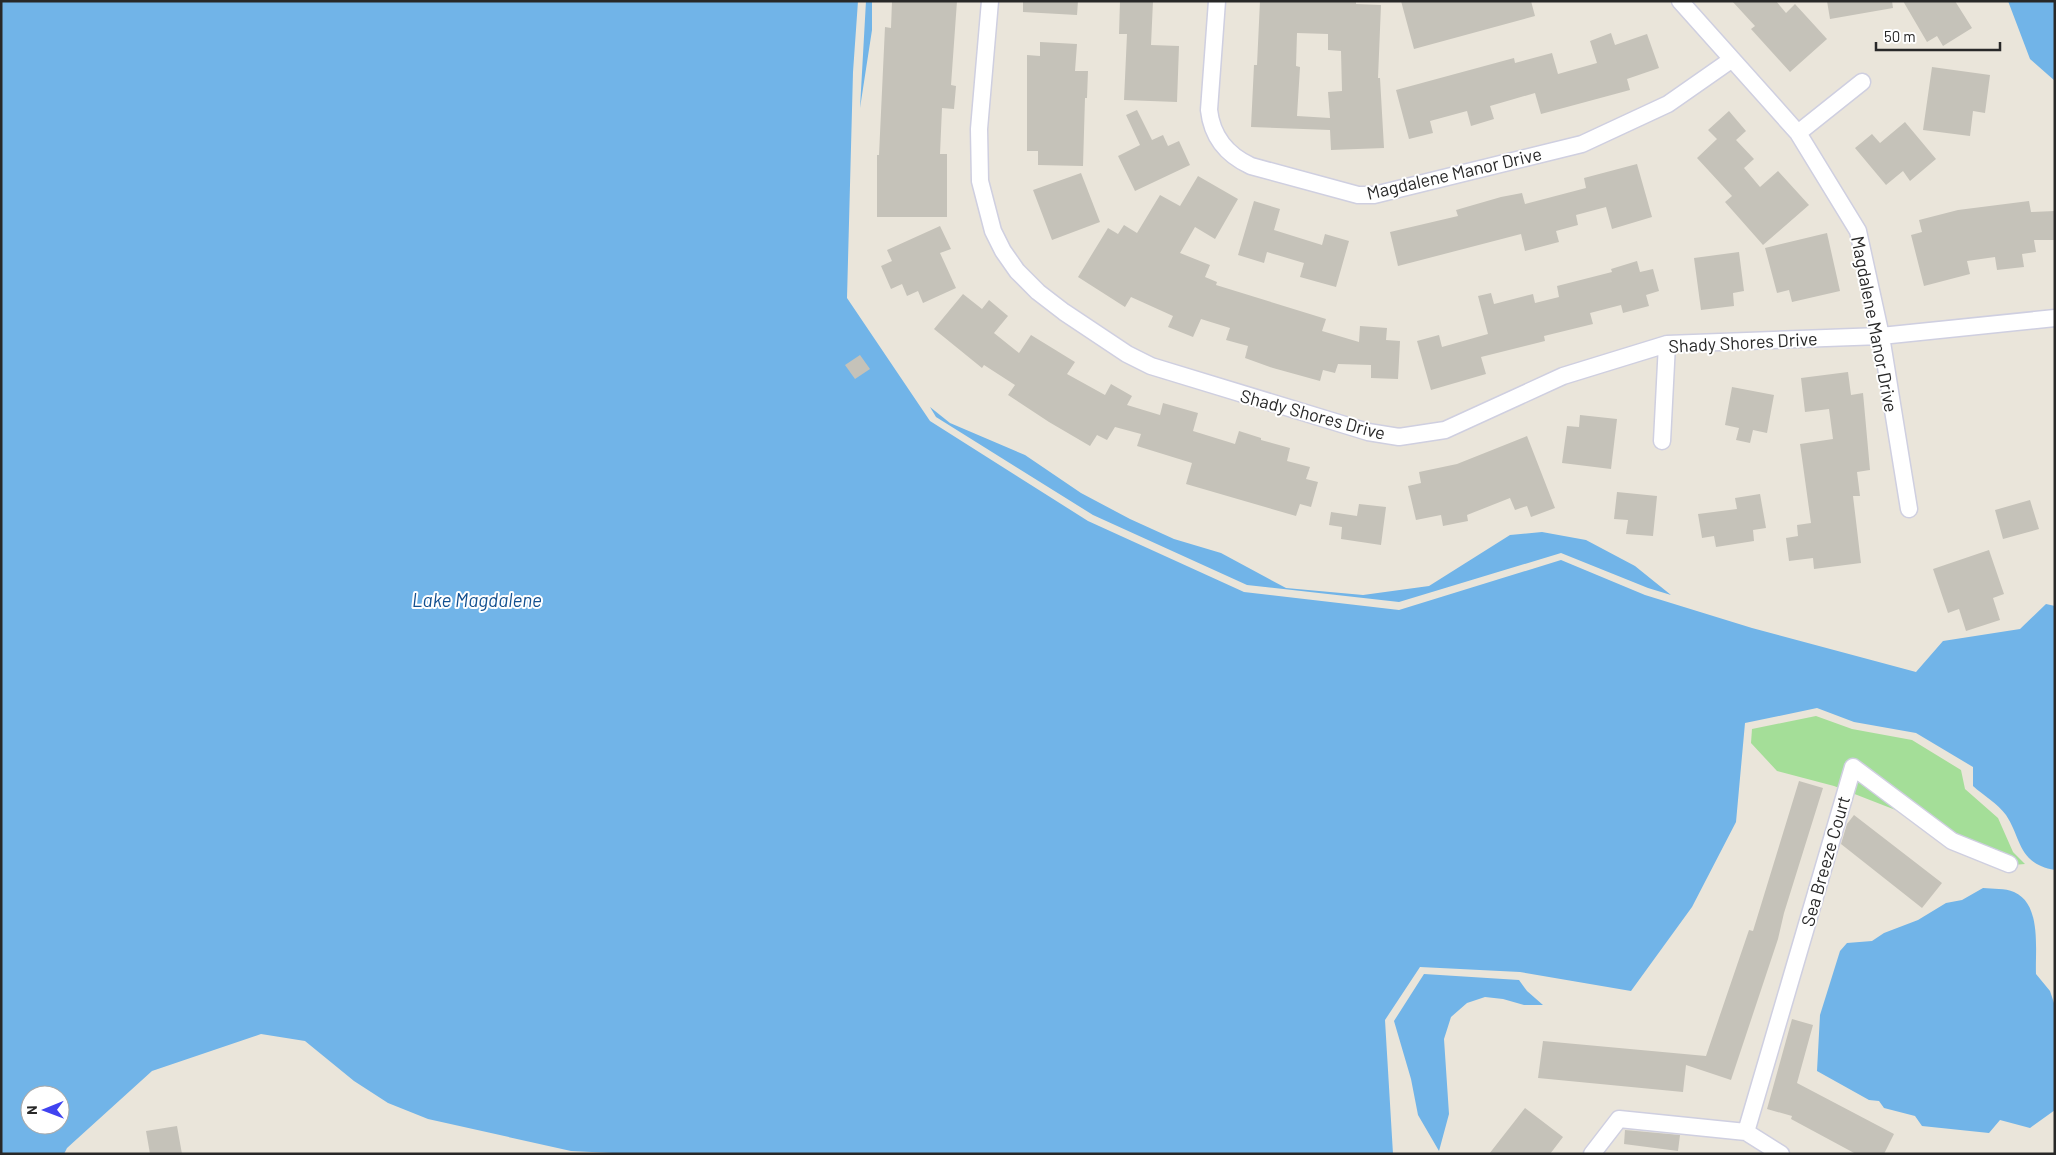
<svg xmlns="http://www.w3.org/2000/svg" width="2056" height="1155" font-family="Barlow,sans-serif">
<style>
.green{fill:#a4de98}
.water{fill:#71b4e8;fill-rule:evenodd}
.building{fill:#c5c2b9;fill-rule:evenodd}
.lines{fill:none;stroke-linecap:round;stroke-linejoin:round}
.minor-casing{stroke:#cfcfe0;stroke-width:19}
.minor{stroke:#fff;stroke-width:16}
.labels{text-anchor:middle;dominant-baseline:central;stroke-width:4;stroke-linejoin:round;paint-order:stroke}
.street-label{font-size:18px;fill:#282828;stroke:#fff}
.water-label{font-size:19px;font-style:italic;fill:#135090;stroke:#fff}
</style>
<rect width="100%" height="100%" fill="#eae5da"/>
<path class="green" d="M1816,716L1852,729L1912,740L1961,770L1965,789L1998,818L2013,852L2025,864L2000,866L1911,816L1834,786L1777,771L1751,743L1752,729Z"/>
<path class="water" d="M1,1H858L853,72L847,298L930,421L1088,521L1244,592L1399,610L1561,560L1645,595L1752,628L1916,672L1943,641L2020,629L2046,604L2055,606V870C2017,863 2022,839 2006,815C1998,804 1983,795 1973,786V767L1916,733L1854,722L1817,708L1745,723L1736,822L1692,907L1631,991L1520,972L1420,967L1385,1020L1393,1154H633L571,1151L428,1119L388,1103L354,1081L305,1041L261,1034L152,1071L67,1148L64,1154H1ZM30,1095H60V1125H30Z
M866,1H872V30L860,108Z
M2008,1H2055V81L2030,59Z
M930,407L950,423L1025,455L1081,493L1130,519L1174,539L1221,553L1286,588L1363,595L1429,586L1510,535L1542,532L1586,540L1635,566L1671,595L1648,588L1561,553L1399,602L1247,585L1093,515L936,417Z
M1983,888C1993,889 2005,888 2014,892C2042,904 2035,950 2036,974L2050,991L2055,1006V1110L2030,1128L2000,1120L1989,1133L1922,1126L1915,1116L1884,1108L1879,1101L1869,1100L1817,1071L1820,1015L1840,951L1847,943L1872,941L1884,933L1918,920L1946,903L1962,900Z
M1424,974L1519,980L1527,991L1543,1005H1524L1503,999L1485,997L1467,1003L1451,1017L1444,1039L1449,1114L1439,1151L1418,1115L1411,1079L1394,1021Z"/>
<path class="building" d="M892,1H957L951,85L956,86L954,109L942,108L940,154H947V217H877V155H879L885,27L891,28Z
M1023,1H1078L1077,15L1023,12Z
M1120,1H1153L1151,45L1179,46L1177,102L1124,100L1127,34H1119Z
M1260,1H1356V4L1381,5L1378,78H1380L1384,148L1331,150L1330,130L1251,127L1254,65H1257ZM1297,33L1328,34V50L1341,51L1342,91L1328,92L1330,118L1297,116L1300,67L1296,66Z
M1401,1H1531L1535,16L1414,49Z
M1732,1H1776L1786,13L1795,4L1827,39L1790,72L1751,29L1755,26Z
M1827,1H1892L1893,8L1830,19Z
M1903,1H1955L1972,28L1943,46L1937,36L1927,42Z
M1611,33L1615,45L1647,34L1659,68L1627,79L1630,90L1541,114L1535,93L1490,106L1494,119L1471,126L1467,111L1430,121L1433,133L1409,139L1396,90L1514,58L1515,63L1552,53L1558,74L1597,63L1590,41Z
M1040,42L1077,44L1075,71H1088L1087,98H1085L1083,166L1038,165V151H1027V55L1040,56Z
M1932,67L1990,75L1985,113L1973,111L1970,136L1923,130Z
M1137,110L1152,140L1163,135L1168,146L1179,141L1190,165L1135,191L1118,156L1140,145L1126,115Z
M1729,111L1746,131L1736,140L1754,159L1744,168L1760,187L1778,171L1809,205L1763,245L1725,202L1732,196L1697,158L1717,139L1708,130Z
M1905,122L1936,159L1910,181L1903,171L1886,185L1855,148L1872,134L1880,143Z
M1637,164L1652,217L1612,229L1606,207L1576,215L1578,225L1556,231L1559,242L1525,251L1521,234L1398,266L1390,232L1458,216L1456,210L1501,197L1522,193L1525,204L1586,188L1584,178Z
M1081,173L1100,222L1052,240L1033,190Z
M1198,176L1238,199L1215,239L1195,227L1180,253L1210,265L1205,277L1217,282L1216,285L1326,319L1322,331L1359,342L1360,326L1387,328L1386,340L1400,341L1398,379L1371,378V365L1338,364L1335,373L1323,370L1320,381L1273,368L1245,358L1248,346L1226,340L1230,328L1201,319L1193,337L1168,327L1173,316L1131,297L1125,307L1078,277L1108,228L1118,234L1124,225L1137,233L1160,195L1180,206Z
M1254,201L1280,209L1274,230L1322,245L1325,234L1349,241L1336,287L1300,277L1304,263L1267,252L1264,263L1238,255Z
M2029,201L2031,212L2055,211V240H2034L2036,252L2022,254L2024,267L1997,270L1995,257L1967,261L1970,274L1924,286L1911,235L1922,232L1919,220L1958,210Z
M940,226L951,249L940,253L956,288L923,303L918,291L907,296L902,284L891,289L881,266L892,261L887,250Z
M1827,233L1840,291L1792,302L1789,290L1777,293L1765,248Z
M1739,252L1744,291L1733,293L1734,306L1701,310L1694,258Z
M1637,261L1640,272L1653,269L1659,291L1646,295L1649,306L1623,313L1621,305L1590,313L1593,324L1544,336L1545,341L1481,357L1486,374L1431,390L1417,341L1439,335L1442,347L1488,334L1478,296L1491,293L1494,304L1533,294L1535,303L1559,297L1557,286L1612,272L1611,269Z
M963,294L982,309L989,300L1008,316L994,333L1019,353L1031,335L1075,362L1067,374L1105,395L1111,384L1132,396L1127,405L1160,415L1163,403L1198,413L1193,431L1235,444L1239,431L1261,438V440L1290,448L1287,461L1310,467L1306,479L1318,482L1311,507L1300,504L1296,516L1186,484L1192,463L1137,446L1141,434L1115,427L1107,440L1097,435L1090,446L1049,422L1008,395L1015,385L984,365L982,368L934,329Z
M860,355L870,369L855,379L845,365Z
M1848,372L1851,395L1863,393L1870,470L1857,472L1860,496H1853L1861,563L1814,569L1813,558L1789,561L1786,538L1798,536L1797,525L1811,523L1800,444L1833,439L1829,409L1805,412L1801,378Z
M1732,387L1774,395L1767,433L1753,430L1750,443L1736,440L1739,428L1725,425Z
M1580,415L1617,419L1611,469L1562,463L1567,426L1579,427Z
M1527,436L1555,508L1531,517L1527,506L1515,510L1510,498L1467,515L1468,521L1443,526L1441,515L1416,520L1408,486L1421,483L1419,472L1457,464Z
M1617,492L1657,496L1653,536L1626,534L1628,520L1614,519Z
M1760,494L1766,528L1753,530L1754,541L1716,547L1714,536L1702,538L1698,514L1737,509L1735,498Z
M2030,500L2039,529L2003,539L1995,510Z
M1359,504L1386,507L1381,545L1341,539L1342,527L1329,525L1331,512L1357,516Z
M1989,550L2004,594L1993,598L2000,620L1966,631L1959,609L1948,613L1933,569Z
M1799,781L1823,788L1784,913L1778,939L1731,1080L1686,1065L1683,1092L1538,1078L1543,1041L1706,1056L1749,930L1753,931Z
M1854,815L1942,883L1922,908L1841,844L1847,824Z
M1792,1019L1813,1025L1797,1083L1894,1134L1884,1154H1856L1791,1119L1792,1116L1767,1109Z
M1525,1108L1563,1137L1550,1154H1489Z
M177,1126L182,1154H150L146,1131Z
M1625,1130L1680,1135L1678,1151L1624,1144Z"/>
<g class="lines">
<g class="minor-casing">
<path id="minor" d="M990,1L979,129L980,181L993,231L1003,251L1017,271L1038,292L1064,312L1127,354L1151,366L1368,432L1399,437L1445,430L1563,376L1667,344L1881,336L2055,318
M1217,1L1209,110C1212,137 1227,155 1251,166L1358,195H1374L1582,144L1668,104L1731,60
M1680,1L1798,133L1858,231L1881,336L1909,509
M1798,133L1862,82
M1662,441L1667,344
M1746,1132L1853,767L1952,841L2009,864
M1592,1154L1619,1119L1746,1132L1781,1154"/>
</g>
<use href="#minor" class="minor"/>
</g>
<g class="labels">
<g class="street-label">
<text transform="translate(1454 173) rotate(-13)">Magdalene Manor Drive</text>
<text transform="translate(1875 324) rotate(79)">Magdalene Manor Drive</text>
<text transform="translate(1743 342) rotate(-3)">Shady Shores Drive</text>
<text transform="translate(1313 414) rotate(15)">Shady Shores Drive</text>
<text transform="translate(1825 861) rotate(-74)">Sea Breeze Court</text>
</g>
<g class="water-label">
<text x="477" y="599">Lake Magdalene</text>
</g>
</g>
<rect width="2056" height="1155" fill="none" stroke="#282828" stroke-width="5"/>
<g transform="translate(45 1110) rotate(269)"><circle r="24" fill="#ffffff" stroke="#a9a9a9"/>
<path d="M0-4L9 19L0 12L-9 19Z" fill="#4043f0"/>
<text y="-8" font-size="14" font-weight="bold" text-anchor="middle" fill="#282828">N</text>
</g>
<path d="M1876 42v8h124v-8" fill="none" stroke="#282828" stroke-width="2.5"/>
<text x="1884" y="42" font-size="15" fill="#282828" stroke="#ffffff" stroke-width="4" paint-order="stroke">50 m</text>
</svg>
